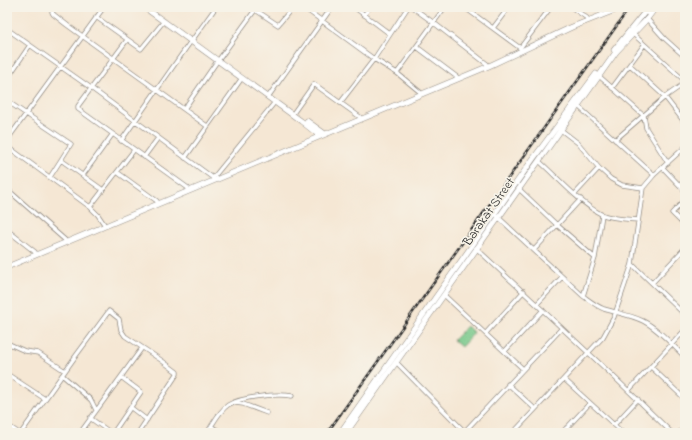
<svg xmlns="http://www.w3.org/2000/svg" width="692" height="440" font-family="'Indie Flower',sans-serif">
<style>
.green{fill:#77c889;stroke:#517a5a}
.lines{fill:none;stroke-linecap:round;stroke-linejoin:round}
.street-casing{stroke:#908980;stroke-width:5}
.secondary-casing{stroke:#908980;stroke-width:6}
.street{stroke:#fff;stroke-width:3.5}
.secondary{stroke:#fff;stroke-width:5}
.rail-casing{stroke:#2b2b2b;stroke-width:2.5}
.rail{stroke:#f7f3e8;stroke-width:1;stroke-dasharray:3;stroke-linecap:butt}
.labels{text-anchor:middle;dominant-baseline:central;stroke-width:3.5;stroke-linejoin:round;paint-order:stroke}
.street-label{font-size:13px;fill:#2b2b2b;stroke:#f7f3e8}
</style>
<rect width="100%" height="100%" fill="#f7f3e8"/>
<filter id="ink" filterUnits="userSpaceOnUse"><feTurbulence type="fractalNoise" baseFrequency=".025" numOctaves="2"/><feDisplacementMap in="SourceGraphic" scale="8" xChannelSelector="R" yChannelSelector="G"/><feConvolveMatrix kernelMatrix="1 2 1 2 8 2 1 2 1" color-interpolation-filters="sRGB"/></filter>
<filter id="wash" filterUnits="userSpaceOnUse"><feTurbulence type="fractalNoise" baseFrequency=".012" numOctaves="4" result="noise"/><feDisplacementMap in="SourceGraphic" scale="16" xChannelSelector="R" yChannelSelector="G"/><feGaussianBlur stdDeviation="0.9" result="paint"/><feColorMatrix in="noise" values="0 0 0 0 0 0 0 0 0 0 0 0 0 0 0 0 0 1.4 0 .05"/><feComposite in="paint" operator="in"/></filter>
<g filter="url(#wash)">
<rect width="100%" height="100%" fill="#f5e7d4"/>
<path class="green" d="M467,326L474,333L461,347L453,340Z"/>
</g>
<g filter="url(#ink)">
<g class="lines">
<g class="street-casing">
<path id="street" d="M56,7L52,12L53,14L67,25L207,126
M251,7L278,25L293,7
M303,7L374,59L397,73L420,92
M354,7L390,34
M412,7L434,23L487,64
M464,7L520,48L551,7
M571,7L587,18
M364,15L370,7
M96,17L141,49L164,21
M647,19L664,38L685,57
M493,28L509,7
M7,29L91,88L213,178L275,102
M633,34L685,81
M193,39L216,7
M127,40L78,106V109L188,188
M417,47L457,77
M220,58L255,10
M630,65L665,97L685,123
M397,73L445,7
M599,76L644,116L646,128L668,163
M7,79L30,45
M612,88L644,45
M268,97L332,7
M7,101L71,144L50,177
M340,103L374,59L408,7
M578,106L654,175
M184,109L218,60
M294,112L314,84L360,117
M561,130L578,143L599,168L611,179L622,185L643,188
M7,140L104,7
M615,140L665,97L685,83
M121,141L191,41
M7,146L90,207L98,215L104,224
M144,157L158,138
M185,158L242,78
M61,160L103,190
M539,161C556,176 581,204 601,214C611,219 626,219 638,220
M663,168L685,191
M117,172L157,201
M83,175L112,135
M7,189L65,240
M519,189L557,225L595,258
M575,194L599,168
M685,200L672,213L685,226
M90,207L134,150
M497,216L583,296C590,301 596,306 604,309C617,313 631,315 643,321C659,329 672,345 685,357
M7,230L35,252
M476,248L610,373L672,433
M534,250L581,199
M632,264L685,315
M652,283L685,248
M444,295L522,368
M583,296L595,258L602,215
M537,304L562,277
M486,333L524,291
M7,343L25,351L38,353L65,371
M505,351L543,310
M396,362L466,433
M651,367L685,399
M7,374L45,399
M62,375L91,400L96,410
M564,379L623,433
M508,384L535,409
M629,390L685,330
M235,403L243,404L267,413
M130,407L147,420
M90,418L111,433
M7,425L19,433
M614,425L638,399
M212,427L222,433
M566,428L571,433
M465,431L562,328
M21,433L75,357L109,311L119,319L121,330L125,336L161,360L177,372V374L138,433
M80,433L142,348
M113,433L141,392L121,377
M207,433C213,424 219,411 228,405C240,397 278,393 292,396
M513,433L603,337L614,317L632,264L643,188L654,175L685,147
M562,433L590,403"/>
</g>
<g class="secondary-casing">
<path id="secondary" d="M144,7L301,121L320,136
M639,7L648,13
M614,50L649,7
M307,121L325,134
M7,267L489,66L572,27L623,7
M340,433L533,159L596,74
M346,433L616,52L647,19L656,7
M679,433L685,428"/>
</g>
<use href="#street" class="street"/>
<use href="#secondary" class="secondary"/>
<g class="rail-casing">
<path id="rail" d="M327,433L630,7"/>
</g>
<use href="#rail" class="rail"/>
</g>
</g>
<g class="labels">
<g class="street-label">
<text transform="translate(489 212) rotate(-55)">Barakat Street</text>
</g>
</g>
<rect width="692" height="440" fill="none" stroke="#f7f3e8" stroke-width="24"/>
</svg>
